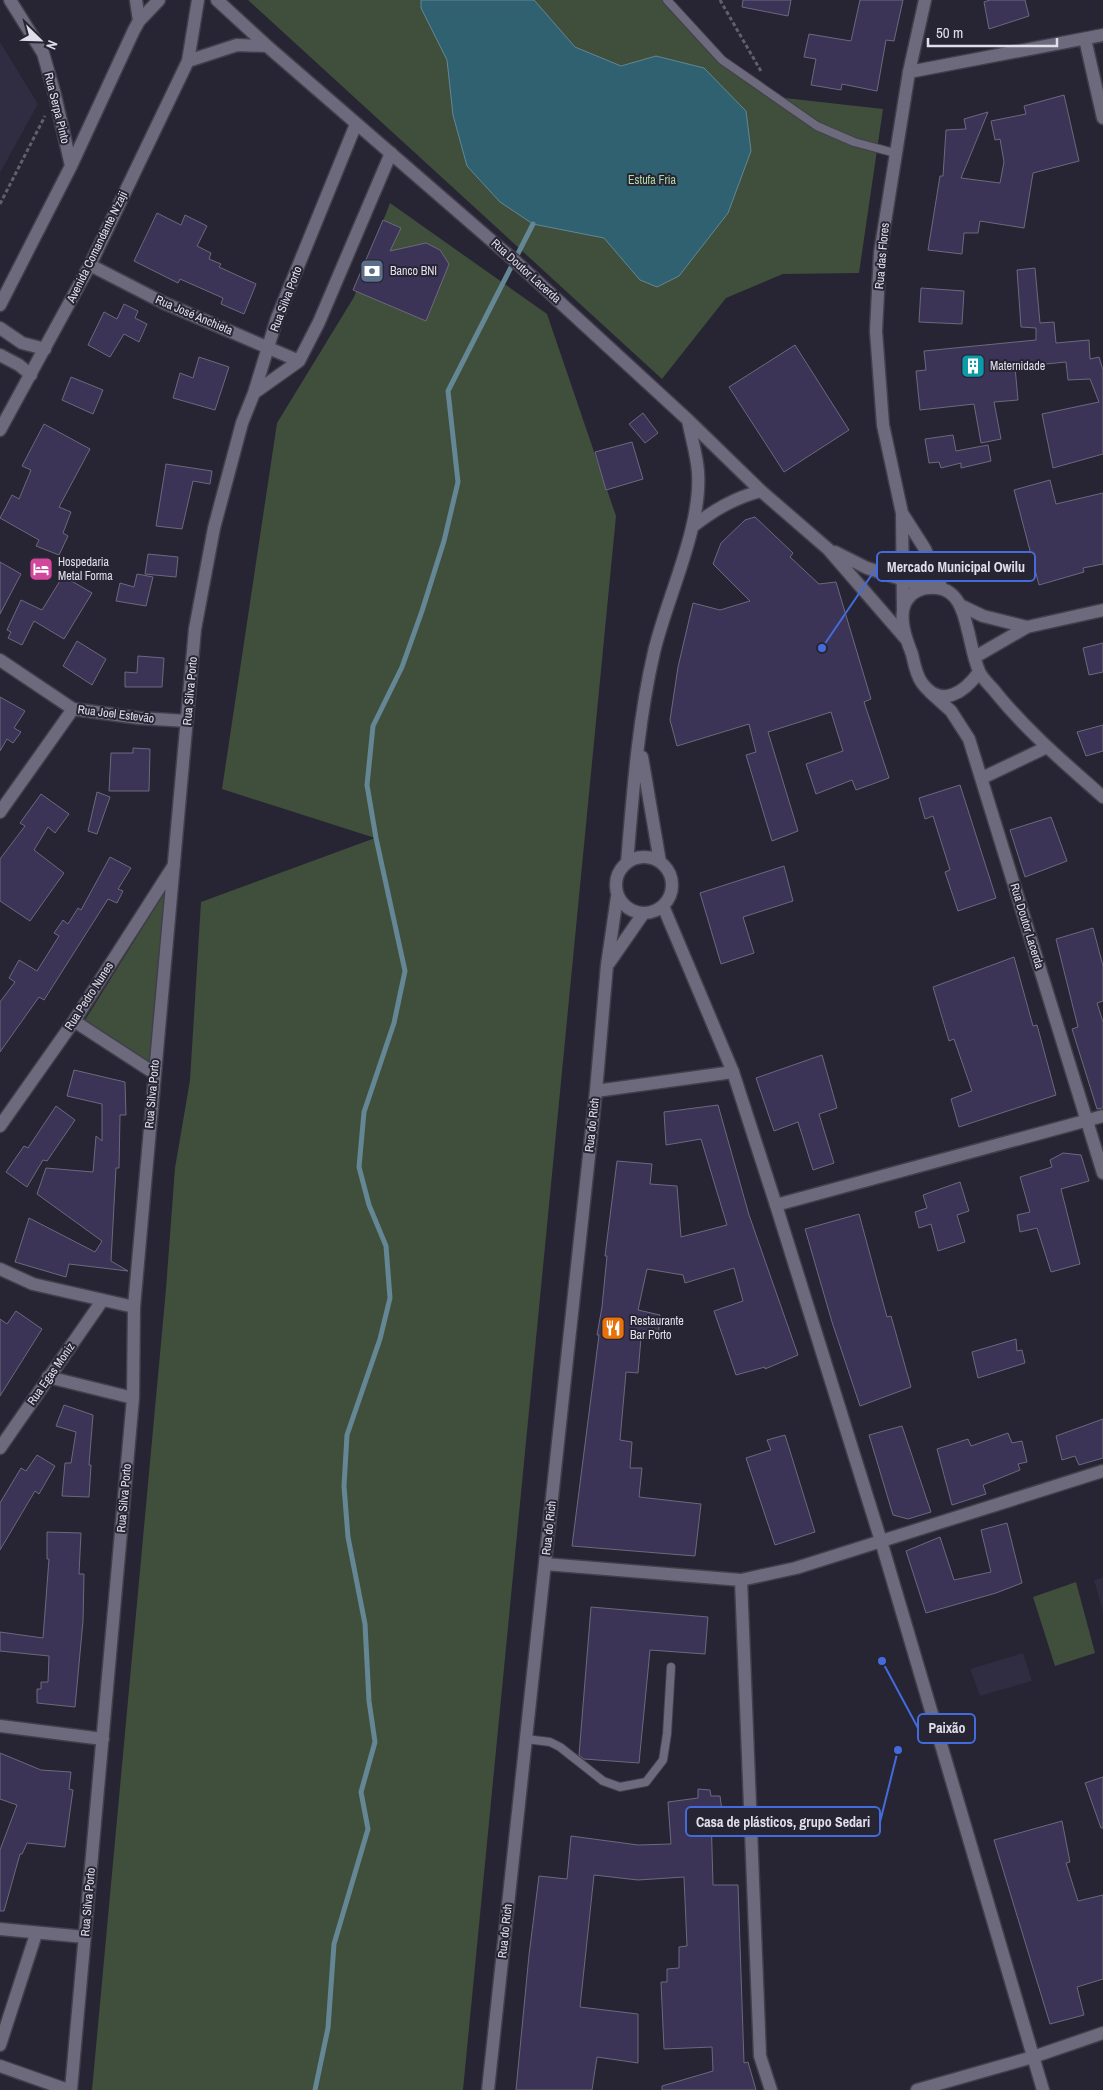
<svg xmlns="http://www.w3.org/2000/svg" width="1103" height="2090" font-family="'Archivo Narrow',sans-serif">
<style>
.built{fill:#302c41}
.green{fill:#3f4f3b}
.water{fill:#2f6171;stroke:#648695}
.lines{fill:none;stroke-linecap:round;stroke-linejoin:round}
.stream{stroke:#648695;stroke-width:5}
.building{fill:#3b3457;stroke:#6c697c}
.lane-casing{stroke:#423f4c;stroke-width:10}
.street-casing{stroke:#423f4c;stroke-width:15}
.secondary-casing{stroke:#423f4c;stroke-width:15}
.path{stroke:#615e6d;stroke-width:3;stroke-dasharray:4 2.5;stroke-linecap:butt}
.lane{stroke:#6e6a7d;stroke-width:8}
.street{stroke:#6e6a7d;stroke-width:12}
.secondary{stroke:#6e6a7d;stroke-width:12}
.labels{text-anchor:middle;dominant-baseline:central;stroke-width:4;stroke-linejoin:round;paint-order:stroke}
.street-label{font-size:12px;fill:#e0dee9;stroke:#272434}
.park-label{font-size:12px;fill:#afdaa1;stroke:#272434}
.poi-label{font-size:12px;fill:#e0dee9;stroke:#272434;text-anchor:start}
.leader{fill:none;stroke:#446bdb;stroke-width:2}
.callout-dot{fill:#446bdb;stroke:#272434;stroke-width:2}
.callout{fill:#272434;stroke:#446bdb;stroke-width:2}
.callout-label{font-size:14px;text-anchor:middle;font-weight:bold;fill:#e0dee9}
</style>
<rect width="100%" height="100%" fill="#272434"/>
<path class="built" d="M0,42L38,104L0,173Z
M1103,1578V1612L1094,1580Z
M1023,1653L1032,1681L980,1696L970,1669Z"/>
<path class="green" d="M248,0H667L722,60L776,97L883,109L859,273L783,274L726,298L662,379Z
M390,203L547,314L616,516L463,2090H92L166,1289L175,1168L190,1080L201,902L375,838L222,789L277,423L354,297Z
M166,890L149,1063L85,1020Z
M1076,1582L1095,1653L1055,1666L1033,1597Z"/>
<path class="water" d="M421,0H534L575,47L621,66L656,56L704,68L746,111L751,151L728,213L679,276L657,287L640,280L604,238L533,224L500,202L467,166L453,115L447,60L421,8Z"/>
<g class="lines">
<path class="stream" d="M315,2090L328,2028L334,1944L368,1829L361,1792L375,1742L369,1701L365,1624L348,1537L344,1486L347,1435L380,1339L390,1298L386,1246L369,1205L359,1167L364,1112L394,1023L405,971L376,838L367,785L373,726L402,667L422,611L444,541L458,482L448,391L533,224"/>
</g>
<path class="building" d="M743,0H791L788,16L742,7Z
M860,0H903L894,41L886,40L877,91L842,84L841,90L811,85L816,59L804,57L809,34L851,41Z
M990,0H1025L1029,16L989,29L984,2Z
M1064,95L1079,161L1033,173L1024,228L980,221L978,233H964L962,254L928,250L940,176H943L946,130L966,129L964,119L988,112L961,178L1000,183L1004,162L1000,139L995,140L991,121L1026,114L1024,106Z
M157,213L181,225L185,215L207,226L197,246L211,253L209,259L221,264L219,267L256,284L244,314L221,304L223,298L180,279L178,283L134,261Z
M383,220L401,228L390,251L426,243L440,250L449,264L426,321L353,290Z
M1035,268L1040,323L1054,322L1056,343L1089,340L1090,359L1099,357L1103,370V454L1053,468L1042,414L1099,402L1090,379L1068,380L1066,362L1015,367L1018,400L994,402L1001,439L981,443L974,404L920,410L916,371L926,370L924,351L1036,340V328L1021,327L1017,270Z
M921,288L964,291L962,324L919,322Z
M124,304L138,311L135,318L147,324L139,342L124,334L110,357L88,345L104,312L117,319Z
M795,345L849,430L784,472L729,387Z
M199,357L229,367L215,410L173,398L180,373L193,378Z
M71,377L103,390L93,414L62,400Z
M643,413L658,433L645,443L629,424Z
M44,424L90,449L59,507L71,512L63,533L68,536L59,555L36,546L39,540L0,518L12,495L19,499L31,470L22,466Z
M953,435L956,451L988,445L991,461L961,468V463L941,468L939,462L929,463L925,439Z
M632,442L643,479L606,490L595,452Z
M166,464L212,471L210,484L193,481L182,529L156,526Z
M1050,480L1056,504L1103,493V564L1083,568L1084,572L1039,585L1014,490Z
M755,517L793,553L790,557L819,584L836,582L871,699L864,702L889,778L856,790L852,780L816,794L806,764L843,751L831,712L768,732L798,831L772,841L746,755L756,752L749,724L677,746L670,720L678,667L693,603L720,610L750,601L713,564L721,543L745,520Z
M148,554L178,557L176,577L145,574Z
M0,562L21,574L0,614Z
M137,574L153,577L146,606L116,601L120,583L134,587Z
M63,576L92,593L64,639L34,621L22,645L8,638L11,632L7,630L21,600L42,610Z
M77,641L106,659L92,685L63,666Z
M1103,643V672L1089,675L1083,648Z
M138,656L164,658L162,687H125V672L137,673Z
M0,697L25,711L14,728L21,732L13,743L7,739L0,751Z
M1103,725V751L1086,756L1077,732Z
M133,748L150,749L149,791H109L111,753H133Z
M960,785L996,898L958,911L945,872L950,870L933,816L925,819L919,798Z
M97,792L110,797L97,834L88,831Z
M41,794L69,814L55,833L48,827L34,850L64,873L30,921L0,901V859L25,826L20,823Z
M1051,817L1067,861L1025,877L1010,830Z
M110,857L131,868L118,889L123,891L117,903L108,899L44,1000L39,997L0,1052V1002L15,982L9,978L19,960L37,971L59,936L54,933L63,920L68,924L78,908L81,910Z
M784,866L793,901L743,917L754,953L721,964L700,893Z
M1093,928L1103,966V1001L1097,1003L1103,1022V1108L1097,1109L1072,1029L1078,1027L1056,939Z
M1014,957L1033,1026L1037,1025L1056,1095L959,1127L951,1099L972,1091L954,1039L949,1041L933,987Z
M822,1055L837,1108L819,1114L834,1163L813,1170L798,1122L774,1131L756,1078Z
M74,1070L125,1082L126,1115H120L119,1168H116L111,1261L128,1271L69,1264L66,1277L15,1262L29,1218L95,1252L102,1241L37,1194L46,1168L93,1172L96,1136L102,1141V1104L67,1096Z
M718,1105L749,1215L798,1355L765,1369V1367L736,1375L714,1311L743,1301L734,1268L685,1283L683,1275L647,1269L638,1310L660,1315L658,1339L641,1338L638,1373L626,1372L620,1440L632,1442L630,1468H642L639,1497L701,1504L695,1556L572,1546L599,1335H597L602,1307L607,1256H605L617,1161L652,1164L650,1184L677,1186L681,1237L727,1225L701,1139L666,1145L664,1112Z
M56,1106L75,1120L47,1161L43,1160L27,1187L6,1172L24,1146L28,1148Z
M1063,1153L1081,1155L1089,1181L1061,1189L1080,1264L1051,1272L1037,1228L1020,1232L1017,1215L1030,1212L1020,1177L1052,1167L1050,1160Z
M960,1182L969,1211L957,1215L965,1242L938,1251L931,1224L919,1228L915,1212L927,1208L923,1195Z
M859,1214L887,1317L891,1316L911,1387L860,1406L832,1322L805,1229Z
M16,1311L42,1329L0,1396V1319L7,1324Z
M1016,1339L1017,1351L1022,1350L1025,1363L978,1378L972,1352Z
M64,1405L93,1415L89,1465H91L89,1497L62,1496L65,1463H71L76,1432L56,1426Z
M1103,1419V1458L1079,1465L1075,1456L1062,1460L1056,1436Z
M902,1426L931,1512L908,1519L893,1515L869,1435Z
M1008,1433L1012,1443L1022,1441L1027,1462L1018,1464L1020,1470L983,1485L986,1494L952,1505L937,1449L968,1439L971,1446Z
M785,1435L815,1532L775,1545L746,1458L771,1450L767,1440Z
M37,1455L55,1466L39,1494L35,1491L0,1550V1503L21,1468L26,1471Z
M1007,1523L1022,1583L996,1593L926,1613L906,1551L940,1537L954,1580L991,1572L981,1530Z
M47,1532L81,1533L79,1574H84L83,1621L75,1707L37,1703V1689H41V1682H48L49,1656L0,1651V1632L43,1638L49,1559H47Z
M591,1607L708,1617L705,1654L650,1650L639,1763L584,1759L579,1755Z
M0,1753L41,1770L71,1772L69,1789L73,1790L65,1847L27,1843L22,1854H20L4,1911H0V1850L17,1805L0,1799Z
M1103,1777V1828H1101L1085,1783Z
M698,1789L710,1790L711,1796H720L722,1811L711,1813L713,1885H738L744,2063L748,2062L756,2090H662V2086L713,2071L712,2047L664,2049L661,1982H667V1969L679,1968V1947L687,1946L684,1877L638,1880L594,1875L580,2007L638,2014V2063L597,2057L592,2090H516L529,1955L539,1876L567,1879L571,1836L638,1845L671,1844L668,1802L698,1798Z
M1062,1821L1070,1862L1066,1863L1078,1901L1103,1895V1979L1077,1987L1084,2015L1050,2024L994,1840Z"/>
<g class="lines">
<g class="lane-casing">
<path id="lane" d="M667,0L722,60L817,126L854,142L895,153
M526,1739L550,1742L560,1747L603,1781L620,1787L646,1782L663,1760L667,1734L671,1667"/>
</g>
<g class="street-casing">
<path id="street" d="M1085,39L1103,118
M909,72L1103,35
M90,265L164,303L299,361
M254,393L299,361L319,322L391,153
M962,606L983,616L1027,627
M975,657L1027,627L1103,610
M0,660L73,709L139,718L187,721
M0,812L73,709
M609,963L643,914
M74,1021L154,1073
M596,1091L733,1072
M0,1126L74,1021L174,865
M776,1205L1103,1116
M0,1269L33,1284L134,1307
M48,1377L133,1398
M0,1448L102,1301
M545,1564L741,1580L796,1568L1103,1471
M741,1580L760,2056L771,2090
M0,1726L103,1739
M0,1929L85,1937
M0,2045L36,1934
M0,2066L68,2090
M71,2090L133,1398L134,1307L195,629L214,528L242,423L254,393L277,318L356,124
M488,2090L596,1091L607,965L617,897
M917,2090L1033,2057L1103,2033"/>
</g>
<g class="secondary-casing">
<path id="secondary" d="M10,0L43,53L55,95L71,166
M136,0L139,21
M217,0L267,46L515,261L688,420L761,491L828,549L906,639
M188,61L237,45L267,46
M0,305L71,166L134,30L139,21L159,0
M0,328L22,343L45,349
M0,355L19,365L31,375
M0,430L90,265L188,61L198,0
M902,513L925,549L942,589
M692,527C714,510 734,498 761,491
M835,552L867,568L926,587
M903,611L902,513L883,425L876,331L880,253L909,72L925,0
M979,672C965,692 941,709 922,683C916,675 914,663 912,654C906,639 897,615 907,600C914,589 926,587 937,588C957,590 963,610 967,627C971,641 973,657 979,671C982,679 992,687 997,694C1029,733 1066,764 1103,797
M930,692L951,711L969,739L1103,1173
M642,757L660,862
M982,778L1047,747
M616 885a28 28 0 1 1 56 0a28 28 0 1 1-56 0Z
M627,863C633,792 638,721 654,652C667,597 702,527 698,472C697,455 691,437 688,420
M663,906L733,1072L776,1205L881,1541L1043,2090"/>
</g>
<path class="path" d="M720,0L762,73
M0,204L45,116"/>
<use href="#lane" class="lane"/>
<use href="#street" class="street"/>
<use href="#secondary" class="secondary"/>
</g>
<defs>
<g id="bank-square" transform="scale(1.25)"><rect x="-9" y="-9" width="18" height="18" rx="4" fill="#5c6f8a" stroke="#272434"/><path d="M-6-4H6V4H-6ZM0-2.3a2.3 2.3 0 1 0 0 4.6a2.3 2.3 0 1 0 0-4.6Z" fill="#fff"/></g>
<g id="building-square" transform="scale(1.25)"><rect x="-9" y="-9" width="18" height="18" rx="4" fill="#0f9aa8" stroke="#272434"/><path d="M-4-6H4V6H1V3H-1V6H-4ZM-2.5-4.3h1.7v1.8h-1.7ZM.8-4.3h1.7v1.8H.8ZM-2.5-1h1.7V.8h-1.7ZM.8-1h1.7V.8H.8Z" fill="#fff"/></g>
<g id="hotel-square" transform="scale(1.25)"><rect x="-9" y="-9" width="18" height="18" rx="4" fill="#d1479c" stroke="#272434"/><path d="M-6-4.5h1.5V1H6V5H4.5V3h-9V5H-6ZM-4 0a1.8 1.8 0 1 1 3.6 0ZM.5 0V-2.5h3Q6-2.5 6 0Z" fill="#fff"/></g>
<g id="restaurant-square" transform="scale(1.25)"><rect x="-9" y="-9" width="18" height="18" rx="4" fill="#e8710a" stroke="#272434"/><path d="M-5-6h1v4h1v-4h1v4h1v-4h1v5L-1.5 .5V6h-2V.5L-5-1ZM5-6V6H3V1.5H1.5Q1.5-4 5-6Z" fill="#fff"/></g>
</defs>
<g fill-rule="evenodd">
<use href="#bank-square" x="372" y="271"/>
<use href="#building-square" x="973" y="366"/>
<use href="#hotel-square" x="41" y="569"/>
<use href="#restaurant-square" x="613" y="1328"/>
</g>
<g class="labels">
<g class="street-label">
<text transform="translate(57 108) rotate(76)">Rua Serpa Pinto</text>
<text transform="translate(97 247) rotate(-64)">Avenida Comandante N'zaji</text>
<text transform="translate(882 256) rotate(-85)">Rua das Flores</text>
<text transform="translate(526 271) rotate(42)">Rua Doutor Lacerda</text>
<text transform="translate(286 299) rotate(-69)">Rua Silva Porto</text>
<text transform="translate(194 315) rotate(23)">Rua José Anchieta</text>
<text transform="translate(190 691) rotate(-85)">Rua Silva Porto</text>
<text transform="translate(116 714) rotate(7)">Rua Joel Estevão</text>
<text transform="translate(1027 926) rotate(73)">Rua Doutor Lacerda</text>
<text transform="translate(89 996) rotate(-57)">Rua Pedro Nunes</text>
<text transform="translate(152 1094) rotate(-85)">Rua Silva Porto</text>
<text transform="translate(592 1125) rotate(-84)">Rua do Rich</text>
<text transform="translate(51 1374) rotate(-55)">Rua Egas Moniz</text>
<text transform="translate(124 1498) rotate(-85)">Rua Silva Porto</text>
<text transform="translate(549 1528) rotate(-84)">Rua do Rich</text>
<text transform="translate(88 1902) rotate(-85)">Rua Silva Porto</text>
<text transform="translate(505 1931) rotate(-84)">Rua do Rich</text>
</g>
<g class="park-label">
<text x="652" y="180">Estufa Fria</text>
</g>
<g class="poi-label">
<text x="390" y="271">Banco BNI</text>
<text x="990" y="366">Maternidade</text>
<text x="58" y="562">Hospedaria<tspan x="58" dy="14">Metal Forma</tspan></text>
<text x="630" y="1321">Restaurante<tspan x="630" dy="14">Bar Porto</tspan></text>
</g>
</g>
<path class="leader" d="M822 648L877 567M882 1661L918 1728M898 1750L880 1822"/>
<g class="callout-dot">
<circle cx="822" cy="648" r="5"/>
<circle cx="882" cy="1661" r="5"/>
<circle cx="898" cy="1750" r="5"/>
</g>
<g class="callout">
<rect x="877" y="552" width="158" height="29" rx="5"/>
<rect x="918" y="1714" width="57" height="29" rx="5"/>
<rect x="686" y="1807" width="194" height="29" rx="5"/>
</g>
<g class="callout-label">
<text x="956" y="572">Mercado Municipal Owilu</text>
<text x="947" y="1733">Paixão</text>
<text x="783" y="1827">Casa de plásticos, grupo Sedari</text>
</g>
<g transform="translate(40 40) rotate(113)" stroke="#272434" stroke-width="4" paint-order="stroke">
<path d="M0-4L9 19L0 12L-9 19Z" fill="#e0dee9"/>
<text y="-8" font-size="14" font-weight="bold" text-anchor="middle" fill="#e0dee9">N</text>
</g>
<path d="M928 38v8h129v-8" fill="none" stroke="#e0dee9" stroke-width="2.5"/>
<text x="936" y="38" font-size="15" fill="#e0dee9" stroke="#272434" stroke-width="4" paint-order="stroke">50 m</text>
</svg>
